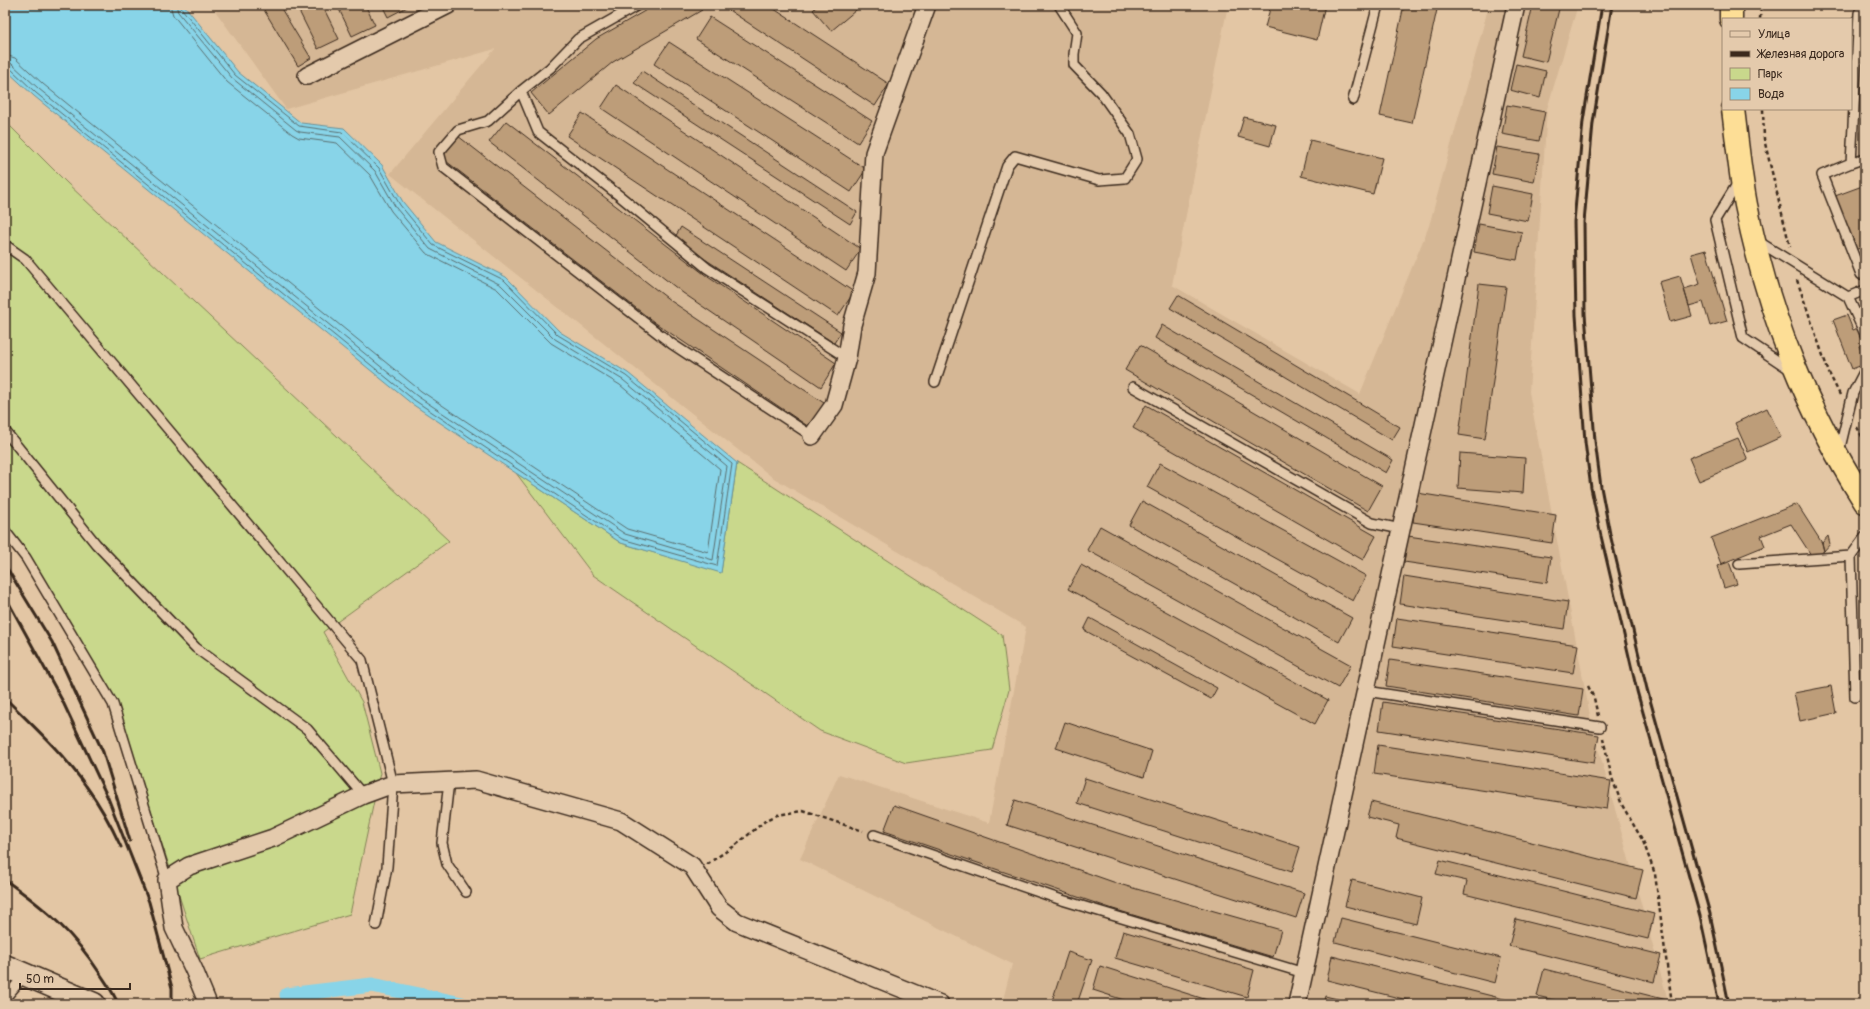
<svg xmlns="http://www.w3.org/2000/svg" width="1870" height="1009" font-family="Pangolin,sans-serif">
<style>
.built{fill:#d5b795}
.green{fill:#c9d88c;stroke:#828155}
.water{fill:#88d4e8;stroke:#699097}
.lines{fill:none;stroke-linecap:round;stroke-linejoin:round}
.shore{stroke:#5a6e6f;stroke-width:1}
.canal{stroke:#88d4e8;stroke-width:15}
.building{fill:#bd9d79;stroke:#3b2a1e}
.service-casing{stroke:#3b2a1e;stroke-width:12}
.minor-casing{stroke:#3b2a1e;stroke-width:20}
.tertiary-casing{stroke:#3b2a1e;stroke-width:25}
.trunk-casing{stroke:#3b2a1e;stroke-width:25}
.path{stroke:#3b2a1e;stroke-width:2.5;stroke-dasharray:4 3;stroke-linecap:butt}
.service{stroke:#e4caac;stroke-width:9}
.minor{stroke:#e4caac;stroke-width:17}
.tertiary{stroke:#e4caac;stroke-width:22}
.trunk{stroke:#fdde96;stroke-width:22}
.rail{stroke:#3b2a1e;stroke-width:3}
</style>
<rect width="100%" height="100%" fill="#e3c6a4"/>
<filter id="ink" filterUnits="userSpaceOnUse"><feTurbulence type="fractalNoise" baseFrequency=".025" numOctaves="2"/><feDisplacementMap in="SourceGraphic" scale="8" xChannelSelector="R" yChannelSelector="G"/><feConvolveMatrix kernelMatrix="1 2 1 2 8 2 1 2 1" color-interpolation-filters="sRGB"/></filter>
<g filter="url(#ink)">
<path class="built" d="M211,5H1228L1172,285L1360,394L1429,226L1489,5H1578L1547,109L1529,392L1592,726L1669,1004H1002L1012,964L800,859L839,774L989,823L1026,627L772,477L390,174L495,49L286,109Z"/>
<path class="green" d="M5,121L67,183L449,541L323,632L362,702L380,773L350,914L200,959L118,711L5,528Z
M737,463L1002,635L1009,690L992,750L906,763L820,731L593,575L516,473L621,543L721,572Z"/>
<path class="water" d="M5,5H184L238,72L301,123L344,128L382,165L403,202L436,242L506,277L560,332L628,373L737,463L721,573L621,543L412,404L34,96L5,69Z"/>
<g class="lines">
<path class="shore" d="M5,55L15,58L43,84L421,391L627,529L708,552L720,469L620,385L551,343L497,289L426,253L391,211L370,175L337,143L299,138L292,134L227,82L173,15L170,5
M5,61L12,64L39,89L417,396L625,534L713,560L727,466L623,380L555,339L501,285L430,249L396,208L375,171L340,137L300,132L296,130L232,78L178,12L176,5
M5,66L9,67L36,93L414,400L622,539L717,566L732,464L626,376L558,335L504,280L433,245L400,205L379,168L342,132L299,126L235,75L182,9L181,5"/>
<path class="canal" d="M287,995L372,985L462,1004"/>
</g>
<path class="building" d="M261,5H279L311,58L298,66Z
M296,5H322L339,39L318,49Z
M337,5H365L375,25L352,36Z
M382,5H411L388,17Z
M655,5H698L702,10L613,62L549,115L531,93L596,39Z
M721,5H768L889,84L875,106Z
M818,5H862L831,31L813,10Z
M1271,5H1325L1317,40L1265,27Z
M1404,5H1438L1412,123L1380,116Z
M1533,5H1560L1546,62L1521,56Z
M1810,5H1845V7Z
M710,17L872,121L858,143L696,39Z
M669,42L866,169L851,192L654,64Z
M1516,64L1546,71L1540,98L1510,90Z
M642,71L857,212L850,224L634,83Z
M616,85L861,249L846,271L601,108Z
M1507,105L1545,112L1539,141L1502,134Z
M582,113L854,292L838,316L567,136Z
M1244,117L1276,125L1270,146L1238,137Z
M506,121L708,277L836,363L821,387L683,293L489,142Z
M458,136L671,301L824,403L809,427L654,322L442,158Z
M1310,140L1382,158L1373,194L1301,176Z
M1497,147L1539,154L1534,182L1492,174Z
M1865,185V246L1855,250L1835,196Z
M1492,186L1533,194L1528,221L1487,213Z
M1479,224L1522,232L1517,260L1474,252Z
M681,227L841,332L834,343L674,239Z
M1706,250L1727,321L1710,326L1703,302L1689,306L1684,289L1700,284L1691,254Z
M1680,276L1692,316L1670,322L1659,282Z
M1479,284L1506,287L1485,439L1459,435Z
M1178,295L1400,427L1392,440L1170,308Z
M1847,315L1853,330L1865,325V344L1859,346L1865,364L1852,369L1833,320Z
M1162,325L1393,460L1386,473L1155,338Z
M1140,345L1382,486L1368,511L1125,370Z
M1146,405L1376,536L1363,560L1133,428Z
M1767,408L1781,437L1748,452L1735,423Z
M1738,438L1748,460L1699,481L1689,458Z
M1460,453L1525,458L1523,493L1458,488Z
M1160,463L1366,576L1353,601L1147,487Z
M1417,493L1556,515L1552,543L1413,522Z
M1142,501L1352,618L1339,642L1129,525Z
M1797,504L1822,543L1824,551L1813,558L1791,524L1761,536L1765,546L1721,564L1711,538Z
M1100,526L1351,665L1338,688L1087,550Z
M1408,536L1551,557L1547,583L1404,562Z
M1828,536L1830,544L1824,551L1822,543Z
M1729,562L1737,584L1724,588L1717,566Z
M1081,565L1328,700L1315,724L1068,589Z
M1404,576L1568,602L1564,629L1400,604Z
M1090,618L1217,688L1211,699L1084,630Z
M1397,618L1578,645L1573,673L1393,646Z
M1390,660L1583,689L1579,716L1386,686Z
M1831,686L1836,713L1800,721L1794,693Z
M1383,702L1599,735L1594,763L1379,730Z
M1065,722L1152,751L1144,777L1056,748Z
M1378,745L1611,781L1607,809L1374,774Z
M1085,778L1300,847L1292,872L1077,803Z
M1015,800L1304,893L1296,918L1007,825Z
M1371,802L1643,870L1636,898L1396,838L1399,825L1367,817Z
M894,805L1119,884L1281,930L1273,957L1113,909L884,831Z
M1440,860L1654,914L1648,939L1464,894L1467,881L1436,874Z
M1352,880L1422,898L1416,924L1345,906Z
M1341,918L1501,958L1495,983L1335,942Z
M1516,919L1661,955L1654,982L1509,946Z
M1123,931L1254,970L1247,997L1115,958Z
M1068,952L1092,960L1077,1004H1051Z
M1332,956L1524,1004H1423L1327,980Z
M1100,966L1220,1004H1136L1093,990Z
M1544,969L1667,1000L1666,1004H1570L1537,996Z
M1325,996L1358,1004H1323Z"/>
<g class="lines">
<g class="service-casing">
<path id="service" d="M638,5L578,39L550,68L521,91L538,132L621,197L707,268L847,358
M1865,13H1859L1851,163L1822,175L1861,274L1865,273
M521,91L488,121L458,130L439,152L443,167L672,344L812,436
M1353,100L1378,5
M1851,163L1865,158
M1739,181L1715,220L1743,338L1791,370
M1756,240L1848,297L1865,334
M5,245L25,259L362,660L393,784L387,867L376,925
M1848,297L1865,290
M935,382L1007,166L1015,156L1099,180L1125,178L1137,159L1130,134L1101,93L1074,65V54L1077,33L1059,5
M1133,387L1372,523L1401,529
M5,431L96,544L196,648L307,729L363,795
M1839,452L1853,393L1865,370
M5,531L26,558L113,704L167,880
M1739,564L1851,556
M1366,691L1600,727
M1855,697L1851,556L1865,537
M449,781L442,843L447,864L466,892
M874,835L1062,900L1304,973
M5,998L25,975"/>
</g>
<g class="minor-casing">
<path id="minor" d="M307,76L448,5
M812,436L834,405L847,358L852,325L867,273L874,153L927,5
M208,1004L194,970L174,928L167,880L189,866L273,838L363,795L393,784L476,780L621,821L692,866L719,908L737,922L940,1004
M1297,1004L1516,5"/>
</g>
<g class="tertiary-casing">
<path id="tertiary" d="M5,966L94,1004"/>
</g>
<g class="trunk-casing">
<path id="trunk" d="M1731,19V5
M1733,109C1737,141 1740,173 1746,205C1768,314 1806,409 1865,502"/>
</g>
<path class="path" d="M1760,19L1761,5
M1763,109L1764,139L1790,247
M1797,280L1829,373L1840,395
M1857,427L1865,442
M1588,686L1594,698L1598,716
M1603,738L1612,778L1622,805L1643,841L1655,874L1672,1004
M707,864L736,845L765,821L777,815L803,811L863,831
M605,1004V1002"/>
<use href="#service" class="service"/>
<use href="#minor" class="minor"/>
<use href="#tertiary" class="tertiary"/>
<use href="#trunk" class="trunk"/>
<path class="rail" d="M1602,5L1583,121L1574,222L1576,315L1585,442L1591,488L1601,536L1637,691L1700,916L1719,1004
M1612,5L1593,123L1584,222L1585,314L1595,441L1601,487L1610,534L1647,689L1710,914L1729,1004
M5,565L52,642L103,752L130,841
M5,596L62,700L108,798L149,902L172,988V1004
M5,698C33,726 63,753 86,786C100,805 111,825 121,847
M5,880C46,909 73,932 101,975C107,984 114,993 118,1004"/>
</g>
</g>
<rect width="1870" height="1009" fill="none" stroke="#e4caac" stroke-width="20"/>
<rect x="10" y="10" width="1850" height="989" fill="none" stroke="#3b2a1e" stroke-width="1.5" filter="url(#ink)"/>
<rect x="1722" y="18" width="130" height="92" fill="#e4caac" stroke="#a08a73"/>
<rect x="1730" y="31" width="20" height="6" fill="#e4caac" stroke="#a08a73"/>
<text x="1758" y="38" font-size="12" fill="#3b2a1e">Улица</text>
<rect x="1730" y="51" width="20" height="6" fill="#3b2a1e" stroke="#a08a73"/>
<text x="1758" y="58" font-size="12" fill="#3b2a1e">Железная дорога</text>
<rect x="1730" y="68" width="20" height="12" fill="#c9d88c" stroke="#a08a73"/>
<text x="1758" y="78" font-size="12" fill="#3b2a1e">Парк</text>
<rect x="1730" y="88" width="20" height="12" fill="#88d4e8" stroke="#a08a73"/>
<text x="1758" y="98" font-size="12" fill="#3b2a1e">Вода</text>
<path d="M20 983v6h110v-6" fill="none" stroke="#3b2a1e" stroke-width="2"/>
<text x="26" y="983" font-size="12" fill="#3b2a1e" stroke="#e4caac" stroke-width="3" paint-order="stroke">50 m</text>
</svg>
